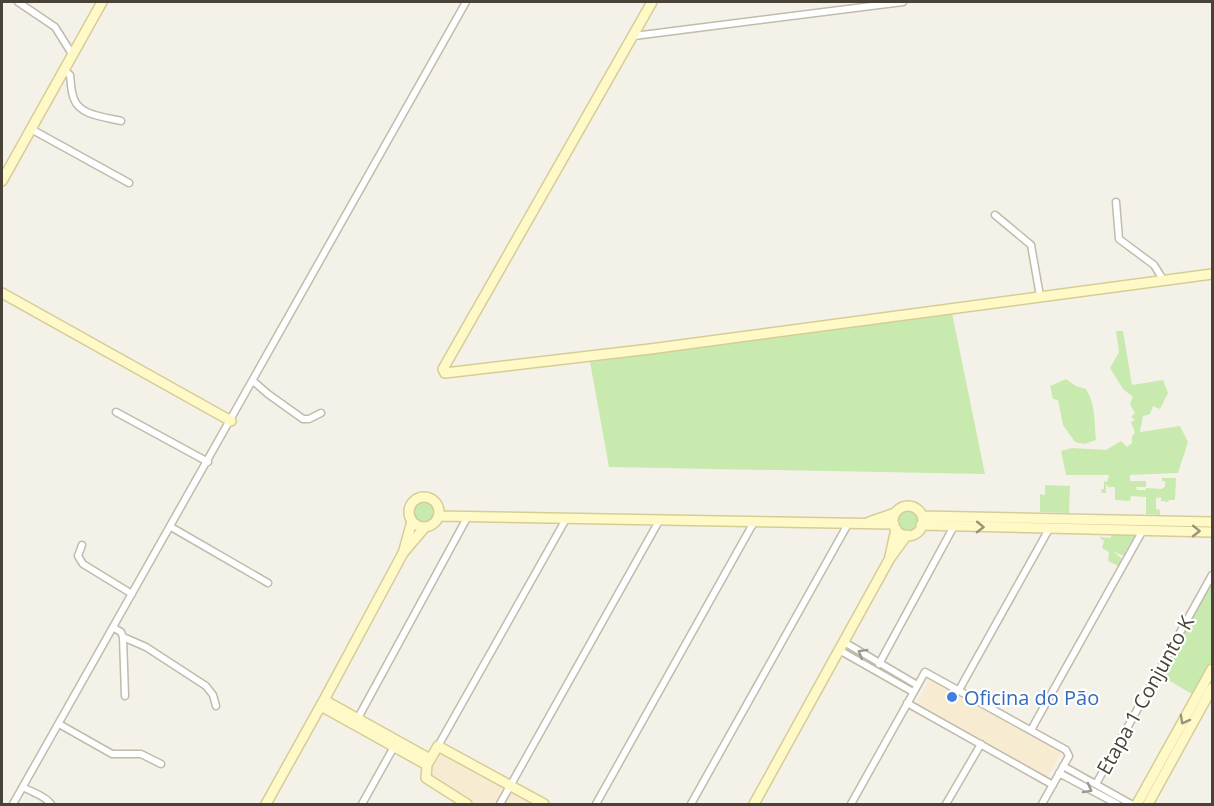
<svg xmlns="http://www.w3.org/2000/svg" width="1214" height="806" font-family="'Open Sans',sans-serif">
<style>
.commercial{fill:#f7ecd2}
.green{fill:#c8eaaf}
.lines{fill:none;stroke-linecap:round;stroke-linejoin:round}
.street-casing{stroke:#c0bbaa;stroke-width:9}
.secondary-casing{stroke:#d6cd96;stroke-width:12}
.street{stroke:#fff;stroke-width:6}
.secondary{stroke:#fff9c7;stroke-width:9}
.oneway{stroke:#9a9577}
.oneway2{stroke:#9a9890}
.shop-dot{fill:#3f7fe0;stroke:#fff;stroke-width:2}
.labels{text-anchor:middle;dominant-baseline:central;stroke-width:4.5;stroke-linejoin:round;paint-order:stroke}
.street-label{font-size:20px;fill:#484336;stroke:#fff}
.shop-label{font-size:20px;fill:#366cbe;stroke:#fff;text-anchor:start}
</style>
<rect width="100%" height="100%" fill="#f4f2e8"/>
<path class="commercial" d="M930,679L1062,752L1047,778L917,703Z
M442,752L534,804H476L428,777Z"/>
<path class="green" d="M952,313L985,474L609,467L590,362Z
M1116,331H1123L1132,385L1163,380L1168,393L1160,409L1153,406L1150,414L1143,416L1140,432L1180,426L1188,442L1178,473L1130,475V481H1146V487H1136L1137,490H1146V488L1161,489L1165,487V481H1162V478H1176L1175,500H1169L1168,502L1161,501V497L1156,498V509L1160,510V515L1146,514V497L1131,496L1130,501L1115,500V487H1108L1106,484V493H1102L1101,489H1104V481L1107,482L1109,475H1066L1061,451L1072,448L1106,450L1121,441L1127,447L1132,443V436L1135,433L1131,422L1135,420L1131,417L1135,413L1130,404L1133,397L1123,389L1110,368L1119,352Z
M1066,379L1076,386L1086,389C1096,405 1094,422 1096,440L1084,444L1075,442L1063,425L1058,400L1053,399L1050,386Z
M1045,485L1070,486L1069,513L1040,512V494L1045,495Z
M412 512a12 12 0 1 1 24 0a12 12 0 1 1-24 0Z
M896 521a12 12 0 1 1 24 0a12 12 0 1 1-24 0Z
M1111,534L1135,535L1123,556L1113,551L1122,559L1118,566L1108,561L1109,552L1102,548L1104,541L1099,537L1111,538Z
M1212,582V662L1194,695L1161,676Z"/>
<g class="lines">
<g class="street-casing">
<path id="street" d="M18,2L55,27L72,54
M634,36L903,2
M64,70L70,75C71,83 71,92 74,99C80,116 106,117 121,121
M31,129L129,183
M1116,202L1119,239L1154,265L1164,281
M995,215L1031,245L1040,296
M253,381L268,394L303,419H309L321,413
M116,412L208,462
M171,527L268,583
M82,545L78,556L83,564L132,594
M114,628L121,632L123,637L125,696
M123,637L146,647L206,686L213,695L216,706
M844,642L917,685
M839,650L913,692
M879,664L954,526
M959,690L1049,529
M907,703L1053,785
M358,718L468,516
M59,724L112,754H141L161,764
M1031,730L1143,530
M438,746L566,519
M1063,766L1131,804
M1059,773L1117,804
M1096,784L1212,575
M23,787C33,793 44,795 51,804
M13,804L466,2
M362,804L395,745
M500,804L659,521
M596,804L754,522
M691,804L848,524
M851,804L925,672L1066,750L1069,756L1042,804
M946,804L981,744"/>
</g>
<g class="secondary-casing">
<path id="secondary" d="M652,2L443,369L445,373L650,349L1212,274
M2,181L102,2
M2,293L231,421
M409 512a15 15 0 1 1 30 0a15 15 0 1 1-30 0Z
M893 521a15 15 0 1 1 30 0a15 15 0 1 1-30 0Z
M438,516L894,524
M922,516L1212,522
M869,522L895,513
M921,525L1212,532
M404,550L412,521
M890,556L896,529
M324,700L430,759
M321,706L427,765
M266,804L324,700L403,553L425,527
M467,804L426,778L427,765L438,746L544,804
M754,804L890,558L907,535
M1137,804L1212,669
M1148,804L1212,688"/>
</g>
<use href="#street" class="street"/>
<use href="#secondary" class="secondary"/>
</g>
<defs><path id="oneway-chevron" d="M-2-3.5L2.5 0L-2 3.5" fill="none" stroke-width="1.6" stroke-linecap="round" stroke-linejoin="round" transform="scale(1.5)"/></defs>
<g class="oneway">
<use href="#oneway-chevron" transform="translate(980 527) rotate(1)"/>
<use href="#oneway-chevron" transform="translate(1196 531) rotate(1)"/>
<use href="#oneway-chevron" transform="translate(1184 720) rotate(119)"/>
</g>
<g class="oneway2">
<use href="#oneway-chevron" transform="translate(862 653) rotate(-149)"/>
<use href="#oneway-chevron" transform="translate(1088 789) rotate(29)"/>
</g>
<circle class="shop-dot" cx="952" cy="697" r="6"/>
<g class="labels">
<g class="street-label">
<text transform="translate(1145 695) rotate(-61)">Etapa 1 Conjunto K</text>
</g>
<g class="shop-label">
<text x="964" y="697">Oficina do Pão</text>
</g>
</g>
<rect width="1214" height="806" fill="none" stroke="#484336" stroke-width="6"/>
</svg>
